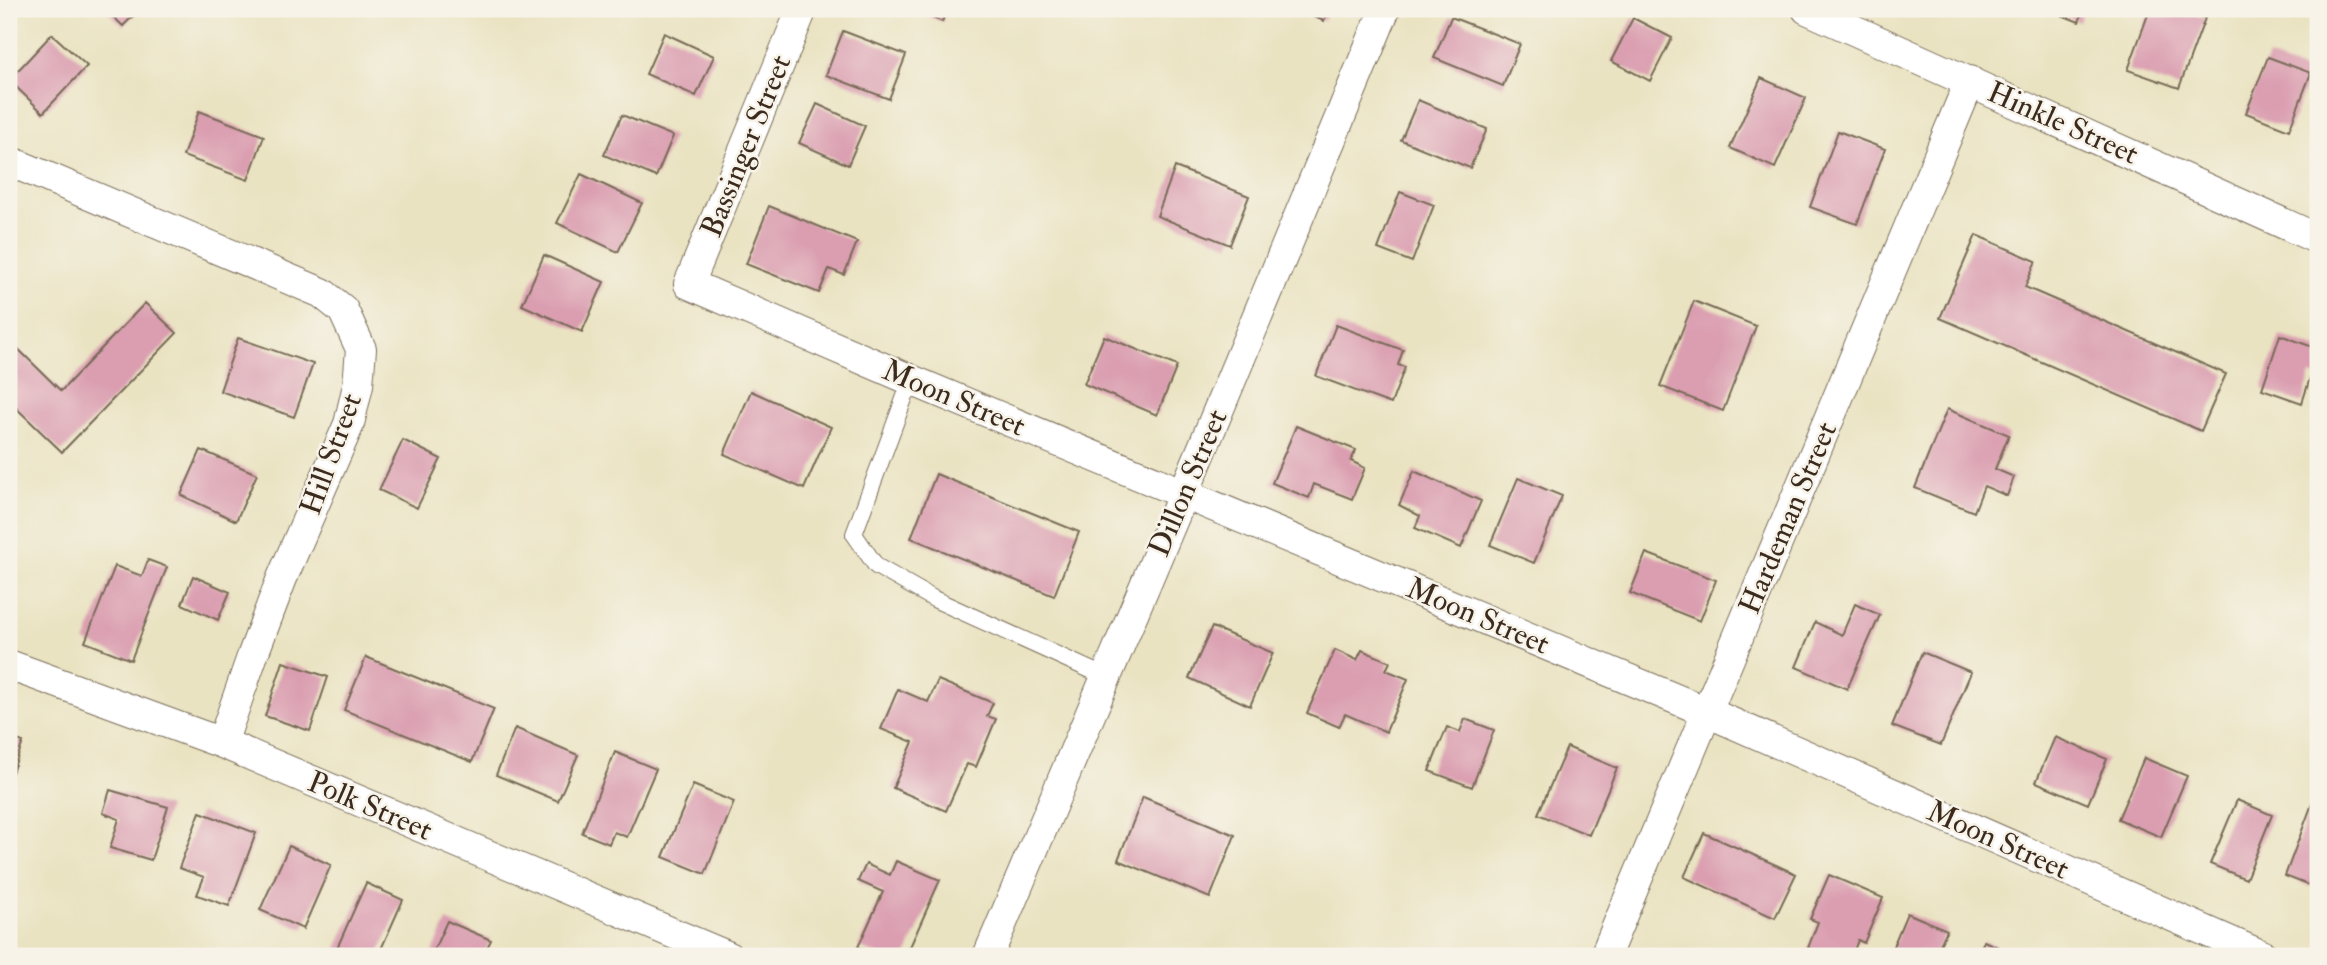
<svg xmlns="http://www.w3.org/2000/svg" width="2327" height="965" font-family="'IM FELL Double Pica',serif">
<style>
.building{fill:#da9eb0}
.lines{fill:none;stroke-linecap:round;stroke-linejoin:round}
.lane-casing{stroke:#786b57;stroke-width:18}
.street-casing{stroke:#786b57;stroke-width:32}
.lane{stroke:#fff;stroke-width:16}
.street{stroke:#fff;stroke-width:30}
.labels{text-anchor:middle;dominant-baseline:central;stroke-width:5;stroke-linejoin:round;paint-order:stroke}
.street-label{font-size:30px;fill:#3b2a1e;stroke:#f7f3e8}
</style>
<rect width="100%" height="100%" fill="#f7f3e8"/>
<filter id="ink" filterUnits="userSpaceOnUse"><feTurbulence type="fractalNoise" baseFrequency=".0143" numOctaves="2"/><feDisplacementMap in="SourceGraphic" scale="14" xChannelSelector="R" yChannelSelector="G"/><feConvolveMatrix kernelMatrix="1 2 1 2 8 2 1 2 1" color-interpolation-filters="sRGB"/></filter>
<filter id="wash" filterUnits="userSpaceOnUse"><feTurbulence type="fractalNoise" baseFrequency=".00686" numOctaves="4" result="noise"/><feDisplacementMap in="SourceGraphic" scale="28" xChannelSelector="R" yChannelSelector="G"/><feGaussianBlur stdDeviation="1.57" result="paint"/><feColorMatrix in="noise" values="0 0 0 0 0 0 0 0 0 0 0 0 0 0 0 0 0 1.4 0 .05"/><feComposite in="paint" operator="in"/></filter>
<g filter="url(#wash)">
<rect width="100%" height="100%" fill="#eae3c2"/>
<g id="blocks">
<path class="building" d="M105,9H140L123,26Z
M912,9H947L942,22Z
M1294,9H1329L1324,21Z
M2046,9H2084L2079,22Z
M2150,9H2180L2205,18L2179,88L2128,70Z
M1451,17L1520,44L1503,86L1434,58Z
M1633,18L1672,38L1650,81L1611,61Z
M843,31L906,55L889,99L826,75Z
M664,33L714,56L696,96L646,74Z
M52,34L87,66L43,113L9,80Z
M2268,57L2311,73L2289,130L2246,113Z
M1761,78L1806,98L1775,168L1730,148Z
M1418,100L1487,129L1470,168L1401,140Z
M817,104L865,126L848,165L799,143Z
M199,111L264,136L248,180L183,156Z
M622,115L673,136L656,177L604,155Z
M1838,131L1885,149L1857,224L1810,207Z
M1175,167L1249,196L1230,245L1157,216Z
M581,174L642,203L618,252L557,223Z
M1400,192L1434,205L1412,262L1378,249Z
M769,206L857,242L844,275L829,269L819,293L746,264Z
M1976,235L2036,261L2025,287L2226,374L2201,431L1940,318Z
M544,255L604,282L582,332L522,305Z
M1694,301L1756,326L1723,411L1660,386Z
M145,303L177,333L62,452L9,401V340L61,391Z
M1336,325L1403,350L1398,365L1405,367L1391,404L1316,376Z
M2280,335L2318,349V377L2311,375L2302,403L2262,389Z
M1104,336L1177,366L1157,415L1084,384Z
M238,338L313,364L294,417L220,391Z
M751,391L831,427L804,489L724,454Z
M1947,409L2009,435L1995,469L2014,477L2007,496L1984,486L1974,512L1915,488Z
M1296,426L1356,450L1351,461L1365,468L1352,499L1314,484L1309,498L1272,483Z
M403,440L441,459L417,508L379,490Z
M201,450L257,474L236,521L181,495Z
M1414,471L1481,501L1461,548L1415,528L1420,516L1399,505Z
M936,474L1079,532L1054,596L911,538Z
M1518,478L1562,496L1534,563L1490,545Z
M1646,553L1716,580L1700,621L1630,593Z
M148,560L167,567L131,660L85,642L115,566L142,576Z
M193,576L230,592L218,620L182,604Z
M1855,604L1880,615L1847,689L1796,667L1815,622L1842,635Z
M1212,627L1273,653L1250,706L1189,678Z
M1335,650L1357,660L1362,650L1390,662L1386,670L1408,679L1386,732L1345,714L1339,727L1307,713Z
M1922,652L1971,672L1941,745L1892,726Z
M366,657L494,709L472,762L344,710Z
M283,662L328,677L310,731L265,716Z
M938,680L993,703L987,716L996,719L976,767L967,764L946,811L893,788L913,742L881,729L898,689L928,702Z
M1465,719L1494,730L1472,787L1429,771L1447,727L1460,732Z
M515,728L578,755L558,801L496,775Z
M9,737L23,742L9,781Z
M2055,737L2107,759L2088,804L2036,782Z
M1567,747L1617,768L1589,835L1538,814Z
M615,752L656,769L627,837L614,832L609,844L582,833Z
M2144,758L2187,776L2161,837L2118,819Z
M693,785L734,802L705,874L663,857Z
M110,790L168,807L151,860L110,848L119,819L103,813Z
M2315,796L2318,797V889L2285,876Z
M1143,797L1235,835L1210,898L1118,860Z
M2237,800L2272,815L2246,879L2210,864Z
M200,812L256,833L229,906L197,895L204,877L179,868Z
M1704,833L1796,874L1775,918L1684,877Z
M289,846L331,865L303,929L260,910Z
M896,861L940,880L906,956H880L858,947L883,892L858,881L866,864L890,875Z
M1829,875L1883,898L1864,943L1858,940L1852,956H1828L1808,948L1818,922L1810,919Z
M366,883L403,900L378,956H354L337,948Z
M1907,913L1947,930L1935,956H1889Z
M447,921L491,940L483,956H431Z
M1984,941L2018,956H1977Z"/>
</g>
</g>
<g filter="url(#ink)">
<use href="#blocks" fill-opacity="0" stroke="#786b57" stroke-width="2"/>
<g class="lines">
<g class="lane-casing">
<path id="lane" d="M911,380L854,534L876,566L934,599L1106,677"/>
</g>
<g class="street-casing">
<path id="street" d="M802,9L689,284L911,380L1707,712L2263,956
M1807,9L2318,239
M9,161L322,293L343,310L361,349L358,385L349,424L282,578L252,657L222,743
M9,665L222,743L727,956
M988,956L1184,493L1385,9
M1605,956L1970,81"/>
</g>
<use href="#lane" class="lane"/>
<use href="#street" class="street"/>
</g>
</g>
<g class="labels">
<g class="street-label">
<text transform="translate(2063 123) rotate(24)">Hinkle Street</text>
<text transform="translate(746 146) rotate(-68)">Bassinger Street</text>
<text transform="translate(954 398) rotate(23)">Moon Street</text>
<text transform="translate(331 454) rotate(-70)">Hill Street</text>
<text transform="translate(1188 483) rotate(-67)">Dillon Street</text>
<text transform="translate(1788 518) rotate(-67)">Hardeman Street</text>
<text transform="translate(1478 616) rotate(23)">Moon Street</text>
<text transform="translate(370 806) rotate(23)">Polk Street</text>
<text transform="translate(1998 840) rotate(24)">Moon Street</text>
</g>
</g>
<rect width="2327" height="965" fill="none" stroke="#f7f3e8" stroke-width="35"/>
</svg>
